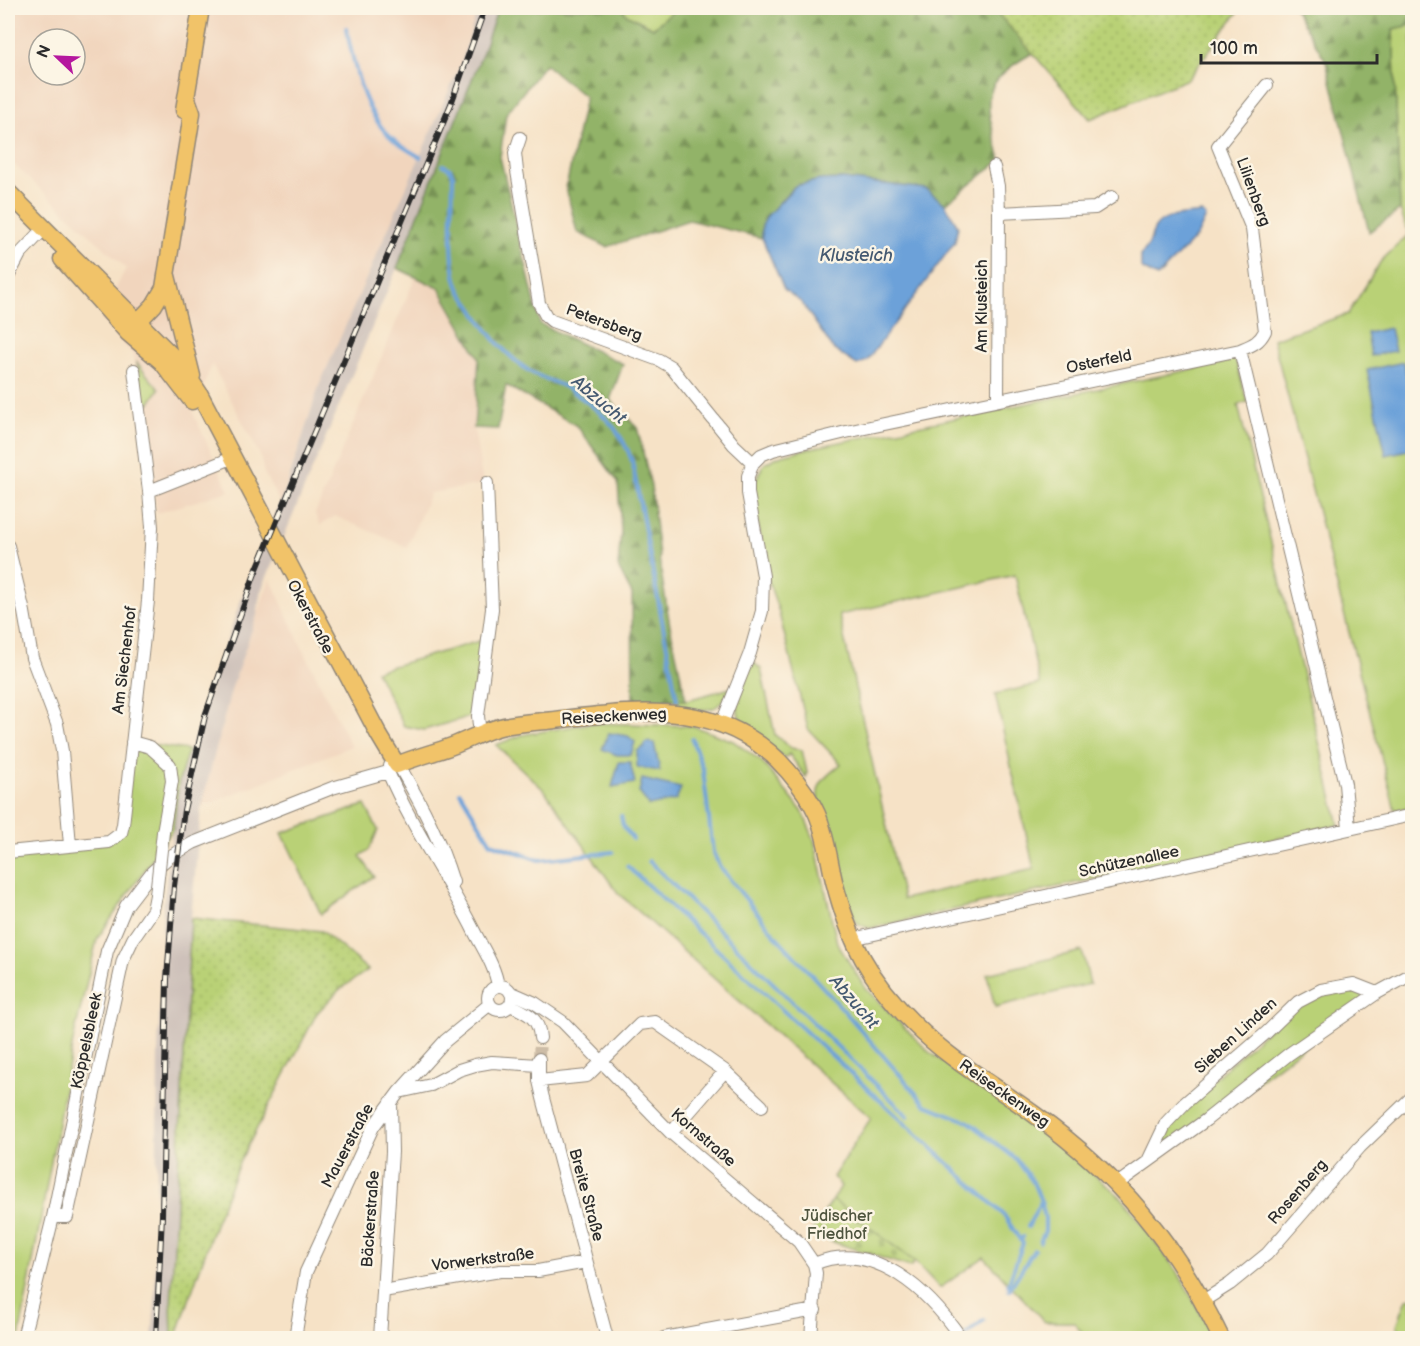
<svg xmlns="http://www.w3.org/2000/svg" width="1420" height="1346" font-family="'Balsamiq Sans',sans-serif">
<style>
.built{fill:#f1d5bd;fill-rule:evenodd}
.railway{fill:#cec1ba}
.green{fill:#b9d176;stroke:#727e50;stroke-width:1.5;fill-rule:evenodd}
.forest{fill:url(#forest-firs);stroke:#5e6f49;stroke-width:1.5}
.cemetery{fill:url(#cemetery-stones);stroke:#727e50;stroke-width:1.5}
.garden{fill:url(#garden-dots);stroke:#727e50;stroke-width:1.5}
.water{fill:#6ca1d9;stroke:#4c6682;stroke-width:1.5}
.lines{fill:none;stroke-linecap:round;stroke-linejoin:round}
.stream{stroke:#6ca1d9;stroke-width:4}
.minor-tunnel{stroke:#cdbda7;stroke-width:12;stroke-dasharray:12 6;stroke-linecap:butt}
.minor-casing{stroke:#908678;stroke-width:14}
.major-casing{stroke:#908678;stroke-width:19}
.minor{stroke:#fff;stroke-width:12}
.major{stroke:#f1c369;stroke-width:16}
.rail-casing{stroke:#2b2b2b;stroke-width:6}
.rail{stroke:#fcf5e5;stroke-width:4;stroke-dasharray:11;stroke-linecap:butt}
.minor-bridge-casing{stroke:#908678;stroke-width:14;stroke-linecap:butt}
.minor-bridge{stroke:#fff;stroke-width:12}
.labels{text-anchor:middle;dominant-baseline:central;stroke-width:5;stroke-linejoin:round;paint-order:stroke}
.street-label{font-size:16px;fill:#2b2b2b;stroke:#fcf5e5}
.park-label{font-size:16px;fill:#4e543e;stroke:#fcf5e5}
.water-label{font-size:18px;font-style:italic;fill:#455a71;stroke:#fcf5e5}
</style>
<defs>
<pattern id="forest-firs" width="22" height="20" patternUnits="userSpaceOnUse" patternTransform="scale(1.5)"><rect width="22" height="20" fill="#92b367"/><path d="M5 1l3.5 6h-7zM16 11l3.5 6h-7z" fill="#779255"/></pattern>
<pattern id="cemetery-stones" width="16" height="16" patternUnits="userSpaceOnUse" patternTransform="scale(1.5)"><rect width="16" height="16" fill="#b9d176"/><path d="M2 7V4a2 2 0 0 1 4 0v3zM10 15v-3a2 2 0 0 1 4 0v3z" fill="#9fb466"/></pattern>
<pattern id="garden-dots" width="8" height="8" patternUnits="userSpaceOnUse" patternTransform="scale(1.5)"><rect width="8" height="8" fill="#b9d176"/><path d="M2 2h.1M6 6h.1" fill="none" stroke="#9fb466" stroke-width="1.8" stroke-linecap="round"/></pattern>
</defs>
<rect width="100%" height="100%" fill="#fcf5e5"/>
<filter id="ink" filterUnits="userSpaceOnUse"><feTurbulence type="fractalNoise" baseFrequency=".0167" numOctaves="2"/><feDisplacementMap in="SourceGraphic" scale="12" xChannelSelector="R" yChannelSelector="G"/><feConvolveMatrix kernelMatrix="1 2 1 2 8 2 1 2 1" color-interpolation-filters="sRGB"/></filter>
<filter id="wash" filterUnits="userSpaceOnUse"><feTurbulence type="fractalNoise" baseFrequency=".008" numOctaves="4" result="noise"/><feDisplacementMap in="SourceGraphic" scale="24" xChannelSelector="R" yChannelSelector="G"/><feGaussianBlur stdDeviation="1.35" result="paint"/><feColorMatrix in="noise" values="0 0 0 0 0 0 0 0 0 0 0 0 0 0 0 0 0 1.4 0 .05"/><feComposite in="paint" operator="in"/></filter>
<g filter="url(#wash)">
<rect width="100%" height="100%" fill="#f6e2c6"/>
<path class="built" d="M8,8H478L461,63L319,386L280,503L264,473L260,455L212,364L193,413L229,491L157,513L133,355L101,319L126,268L8,159ZM39,39H75V75H39Z
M415,278L439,288L479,358L474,428L483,484L430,493L407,547L335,516L320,525L315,514Z
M270,578L298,639L351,746L201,807L232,687Z"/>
<path class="railway" d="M478,8H498L482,54L397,268L261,591L257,615L232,687L201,807L191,918L171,1305L172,1338H152L155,1301L158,1054L163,909L179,781L251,570L286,488L319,386L461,63Z"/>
<path class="green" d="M622,8H677L653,28L626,14Z
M1412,25V807L1395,810L1273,339L1348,314L1381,261L1409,234L1400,210L1393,29Z
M1233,358L1236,361L1247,402L1238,405L1339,825L870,928C866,927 860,926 857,922C846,909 839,852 831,832C826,821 816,804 818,792C819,780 833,771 841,764L808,729L778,609L769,583L753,497L754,483L764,464L779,456L802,450L1223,363L1227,359ZM1015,575L1040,684L995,694L1034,869L903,899L839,615Z
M137,363L159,389L149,404L142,401Z
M483,640L472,716L424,730L404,726L376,671Z
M753,662L761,669L775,735L791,748L802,750L807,773L806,777L789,754L785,758C771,747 739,729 738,712C736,699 748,675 753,662Z
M731,688C717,715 707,711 680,706L675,700H687Z
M592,723L693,726L733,741L761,761L802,811L814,839L837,943L865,988L929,1052L1038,1127L1122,1198L1177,1271L1214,1338H1086L1074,1322H1045L984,1257L940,1288L915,1262L833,1200L841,1186L833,1177L871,1118L618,893L544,790L496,745L522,735Z
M132,742L188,750L179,781L173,829L97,939L74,1036L19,1338H8V852L109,842L120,833Z
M365,805L378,830L369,850L360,856L374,876L321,914L282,833Z
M1082,951L1090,984L995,1007L987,974Z
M1354,984L1377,993L1148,1162L1166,1123L1298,1002Z
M1412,1297V1338H1404L1397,1325L1407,1299Z"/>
<path class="forest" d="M498,8H622L626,14L653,28L677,8H993L1033,53C974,85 986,104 1001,160L945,204L926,189L843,179L820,180L795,186L777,205L762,226V238L689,220L607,247L577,232L566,188L585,97L545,64L506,114L500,157L540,324L623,364L610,400L637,427L651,486L660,565L670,626L686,700L633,701L632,594L618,567L621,531L618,482L577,426L506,385L498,429L474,428L479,358L439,288L397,268L482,54Z
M1294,8H1412V25L1393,29L1400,210L1369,232L1326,61Z"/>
<path class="cemetery" d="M833,1200L915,1262L910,1267L809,1234Z"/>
<path class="garden" d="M993,8H1241L1188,79L1090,119Z
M191,918L322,931L368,970L339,990L317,1013L239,1163L214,1227L176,1338H172L171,1305Z"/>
<path class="water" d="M843,179L926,189L945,204L958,226L955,242L867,361L857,365L834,350L802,303L784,289L762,238V226L767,216L795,186L820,180Z
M1202,213L1206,217L1197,236L1157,277L1141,268V254C1154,241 1148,240 1155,228C1164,214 1187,215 1202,213Z
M1390,328L1395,351L1371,356L1367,333Z
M1404,362L1412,400V449L1386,455L1367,370Z
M609,733L628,736L635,742L631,755H617L602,749Z
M646,742L654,743L660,771L637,767V751L644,747Z
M619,762H630L635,783L612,787Z
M642,779L681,788L676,800L649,806L639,792Z"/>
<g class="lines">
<path class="stream" d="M346,28C355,67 363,116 396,142C404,148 412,152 420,157
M443,165L450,169L453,175C453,203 448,264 459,288C462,295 468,301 472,307C488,333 504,354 529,371C542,379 558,382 570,390C599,409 621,428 632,461L677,700
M692,739L703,770L713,852L720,867L775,935L840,1006L926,1105L969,1122L1017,1160L1033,1182L1041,1201L1045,1218V1231L1040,1242
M460,792L491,843L539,860L613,852
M621,816L623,826L633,839
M649,861L908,1116
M627,866L1004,1215L1020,1240
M1028,1227L1041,1201
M1008,1285L1023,1243L1020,1240L1023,1237
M1009,1290L1034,1250
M964,1336L984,1320"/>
</g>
</g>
<g filter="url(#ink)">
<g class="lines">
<path class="minor-tunnel" d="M539,1059L540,1038"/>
<g class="minor-casing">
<path id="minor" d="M520,138L515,153L517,171L539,303L546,316L552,321L659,360L671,367L734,445L753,463
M994,167L998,186L999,213L998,399
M999,213L1095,208L1112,197
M8,277L20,254L40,233
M1240,350L1345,784L1349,828
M149,491L227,460
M8,546L24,612L32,658L57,724L62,751L70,845
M722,723L750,653L762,611L763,576L748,493V476L753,463L761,455L773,450L846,432L1240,350C1252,345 1259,343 1265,331L1252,229L1218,146L1267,85
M480,735L478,716L492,609L487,483
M132,742L150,747L170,765L172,781L163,832
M390,766L397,765L401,769C423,807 440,840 453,882
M8,852L109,842L121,833L123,825L148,601L152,527L149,491L134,370
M852,939L1412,815
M488 998a12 12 0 1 1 24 0a12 12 0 1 1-24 0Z
M510,992L535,1003L563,1022L671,1133L799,1242L814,1264L816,1273L811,1338
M510,1005C527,1013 539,1017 540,1038
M539,1059V1081L543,1098L607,1338
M539,1081L587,1076L640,1024L655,1022L725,1071L762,1106
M399,1092L431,1085L459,1070L475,1065L492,1062L538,1065
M671,1133L725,1071
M1148,1161L1166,1123L1185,1103L1266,1033L1298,1002L1321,990L1354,984L1377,993
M1117,1184L1206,1120L1289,1054L1377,993L1412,974
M53,1217H67L123,960L133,939L153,910L156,895
M814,1264C874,1238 930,1293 961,1338
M383,1291L500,1271H538L586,1262
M1203,1301L1230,1284L1267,1254L1360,1147L1412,1097
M23,1338L53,1217L107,951L126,906L152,872L169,857L193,843L332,788L388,772C412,828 447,877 474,931C483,949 495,966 498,986
M295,1338L306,1272L373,1127L399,1092L445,1041L490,1004
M380,1338L392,1152L391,1102
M664,1338L815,1310"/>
</g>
<g class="major-casing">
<path id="major" d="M184,110L201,8
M8,192L179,363L199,393L379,735L397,765C415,757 434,753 452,746C468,740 484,731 500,727C520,722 543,722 563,719C647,709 728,701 788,771C800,785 810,798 817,814C826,835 829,860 834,881C850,943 869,980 915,1025C951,1061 994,1085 1035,1115C1119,1175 1177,1245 1221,1338
M62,259L128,333L162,362L192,401
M167,276L192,376
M132,328L154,305L164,288L190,127L192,113L187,99"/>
</g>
<use href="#minor" class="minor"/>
<use href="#major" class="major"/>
<g class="rail-casing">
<path id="rail" d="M156,1338L162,1216L167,979L174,886L184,810L205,716L254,576L451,104L485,8"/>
</g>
<use href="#rail" class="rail"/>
<g class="minor-bridge-casing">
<path id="minor-bridge" d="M156,895L163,832"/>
</g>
<use href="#minor-bridge" class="minor-bridge"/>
</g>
</g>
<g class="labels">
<g class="street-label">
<text transform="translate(1253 192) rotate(70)">Lilienberg</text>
<text transform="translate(982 306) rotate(-90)">Am Klusteich</text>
<text transform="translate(604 323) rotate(20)">Petersberg</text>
<text transform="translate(1099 362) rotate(-12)">Osterfeld</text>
<text transform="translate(310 617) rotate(62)">Okerstraße</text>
<text transform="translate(125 660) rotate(-83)">Am Siechenhof</text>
<text transform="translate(614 717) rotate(-3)">Reiseckenweg</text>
<text transform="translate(1129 862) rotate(-12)">Schützenallee</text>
<text transform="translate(1236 1036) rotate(-42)">Sieben Linden</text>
<text transform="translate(87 1041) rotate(-78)">Köppelsbleek</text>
<text transform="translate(1004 1094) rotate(35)">Reiseckenweg</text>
<text transform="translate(703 1138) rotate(41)">Kornstraße</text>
<text transform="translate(348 1146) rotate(-62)">Mauerstraße</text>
<text transform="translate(1298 1192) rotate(-49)">Rosenberg</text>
<text transform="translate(586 1195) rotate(75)">Breite Straße</text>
<text transform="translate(371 1219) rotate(-86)">Bäckerstraße</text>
<text transform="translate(483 1260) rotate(-7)">Vorwerkstraße</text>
</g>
<g class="park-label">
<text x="837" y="1216">Jüdischer<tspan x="837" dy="18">Friedhof</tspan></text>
</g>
<g class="water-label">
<text x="856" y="255">Klusteich</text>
<text transform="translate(599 400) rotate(40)">Abzucht</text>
<text transform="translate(854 1002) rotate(49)">Abzucht</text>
</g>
</g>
<rect width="1420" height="1346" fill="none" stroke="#fcf5e5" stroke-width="30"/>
<g transform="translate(57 57) rotate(293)"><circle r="28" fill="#fcf5e5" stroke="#a8a49b" stroke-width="1.5"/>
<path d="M0-4.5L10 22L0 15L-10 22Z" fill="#b5179e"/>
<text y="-9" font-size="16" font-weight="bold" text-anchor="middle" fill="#2b2b2b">N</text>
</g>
<path d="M1201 54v9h176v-9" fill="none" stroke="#2b2b2b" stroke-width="3"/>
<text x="1210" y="54" font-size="18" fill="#2b2b2b" stroke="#fcf5e5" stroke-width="4.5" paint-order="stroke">100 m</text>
</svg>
